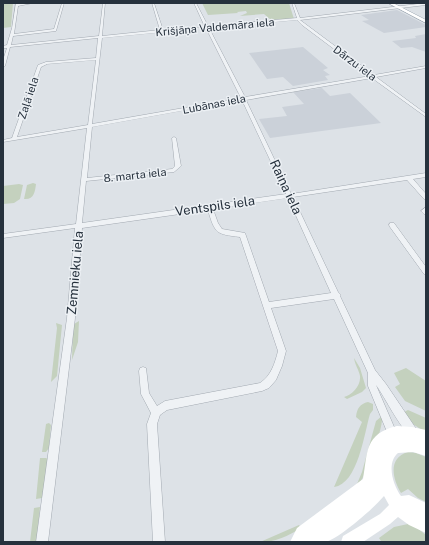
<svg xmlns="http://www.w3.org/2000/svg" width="429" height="545" font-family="'Public Sans',sans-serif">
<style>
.built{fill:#cbd1d9}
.green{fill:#c4d1be}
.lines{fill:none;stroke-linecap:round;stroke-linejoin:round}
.street-casing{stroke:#a2a9b1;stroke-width:1}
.primary-casing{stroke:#9ca7b2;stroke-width:1}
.street{fill:#eff2f5;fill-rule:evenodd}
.secondary{fill:#fff;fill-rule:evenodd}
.primary{fill:#fff;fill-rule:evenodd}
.labels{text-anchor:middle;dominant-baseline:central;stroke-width:3;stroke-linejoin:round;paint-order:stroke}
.far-street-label{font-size:11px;fill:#26313d;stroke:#ecf0f4}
.street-label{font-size:13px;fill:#26313d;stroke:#ecf0f4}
</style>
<rect width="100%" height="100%" fill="#dde2e7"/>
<path class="built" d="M397,10L426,25V27L384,33L362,21L369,20L361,15Z
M426,34V52L412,47L401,48L392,41L416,38L415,36Z
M303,47L328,68L323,70L330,75L325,76L328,80L293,86L283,77L267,79L249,53Z
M322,88L330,96L350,93L381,123L270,138L259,119L287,116L282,107L304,104L293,92Z"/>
<path class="green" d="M3,3H13L11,27L3,28Z
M202,3H289L294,19L271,20L264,14L240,16L247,13L246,11L237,12L238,13L208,15Z
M33,183L36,184C35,192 34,200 24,199L27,185Z
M19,184L23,185L20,199L14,203L3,204V186Z
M79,321L78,342L72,360L73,327L74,324Z
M56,323L62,325L57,376L51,382L57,328Z
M354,358L360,368L366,388L362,392L347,399L344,397C352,395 361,386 360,376C359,370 355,365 354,358Z
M406,368L426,381V411L405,401L395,387L400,384L394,373Z
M368,402L373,404V410L370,414C364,434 358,484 334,487L362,422L356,417C357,408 360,404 368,402Z
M408,410L426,418V433L413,424L404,412Z
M382,416C384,426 366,477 358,485L357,484L362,472L376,421Z
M49,423L51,425L49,448L46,452H42L46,424Z
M408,452L416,453L426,457V502L418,498L408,489L401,493C392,478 388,458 408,452Z
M40,458H46L48,459L44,494L42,498L36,499Z
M40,507L37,542H30L34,508Z
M408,524L417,528L426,535V542L381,541L379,538L394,527Z
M299,525L301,528C288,536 276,542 260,542Z"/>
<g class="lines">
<g class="street-casing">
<path id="street" d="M16,3H18V4L33,3L18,6L14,34L54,29L62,3H64L56,31L13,36L11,45L99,36L103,3H105L102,36L160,30L152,3H154L163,30L205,27L194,3H196L208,26L297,18L292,3H294L300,18L426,3V5L300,20L374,75L426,66V68L376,77L426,114V117L372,78L246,100L291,194L426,173V177L413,179L426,194V200L424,199L407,180L293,197L338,292L341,295L340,296L375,370L386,384L419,433L417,436L414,438C402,433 385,397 376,385L398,436L396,439L393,441L390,439L368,386V373L334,299L271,308L286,351L282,366L276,380L269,388L262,391L167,410L160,415L157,424L165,542H153L147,424L151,413L141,394L139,371L140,368L143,367L146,368L149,393L157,406L165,401L260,383C271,376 275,363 278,351L240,237C216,234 215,234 208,210L82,228L75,318L48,542H36L67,318L75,228L3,238V234L76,224L87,128L3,142V140L12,138L38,65L46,62L96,58L98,38L10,47L5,66L3,67V60L7,48H3V46L7,45L12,28ZM297,20L302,25L370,76L245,97L209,28ZM206,28L241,98L92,124L102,38ZM96,60L88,125L17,137L41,67L47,64ZM242,100L286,194L82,223L86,181L174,172L181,166L176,138L174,137L172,138L175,166L172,169L87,178L92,127ZM288,198L331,293L269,302L245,233L222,229L218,223L213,209Z
M426,207V215L424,214L421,211Z
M390,223H394L426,267V275L424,274L390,227L389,225Z"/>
</g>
<g class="primary-casing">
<path id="primary" d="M388,3H393L426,20V23Z"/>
</g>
<use href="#street" class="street"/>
<path class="secondary" d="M397,426L412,427L426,430V456L413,452L398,453C386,463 393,485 401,496L409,495L426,503V533L409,525L398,517L390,524L363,542H341L343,536L380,514L389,505L384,496C374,508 339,539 325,542C314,544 301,542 290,542L297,528L363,479C368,452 364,434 397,426Z"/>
<use href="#primary" class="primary"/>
</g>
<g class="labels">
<g class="far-street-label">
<text transform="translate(215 27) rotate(-5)">Krišjāņa Valdemāra iela</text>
<text transform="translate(355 63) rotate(37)">Dārzu iela</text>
<text transform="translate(28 98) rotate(-72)">Zaļā iela</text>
<text transform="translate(214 104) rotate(-11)">Lubānas iela</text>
<text transform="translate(135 175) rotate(-6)">8. marta iela</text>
</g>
<g class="street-label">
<text transform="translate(286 187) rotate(65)">Raiņa iela</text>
<text transform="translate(215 206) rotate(-8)">Ventspils iela</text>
<text transform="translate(75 273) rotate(-85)">Zemnieku iela</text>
</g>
</g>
<rect width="429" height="545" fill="none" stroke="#26313d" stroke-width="8"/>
</svg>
